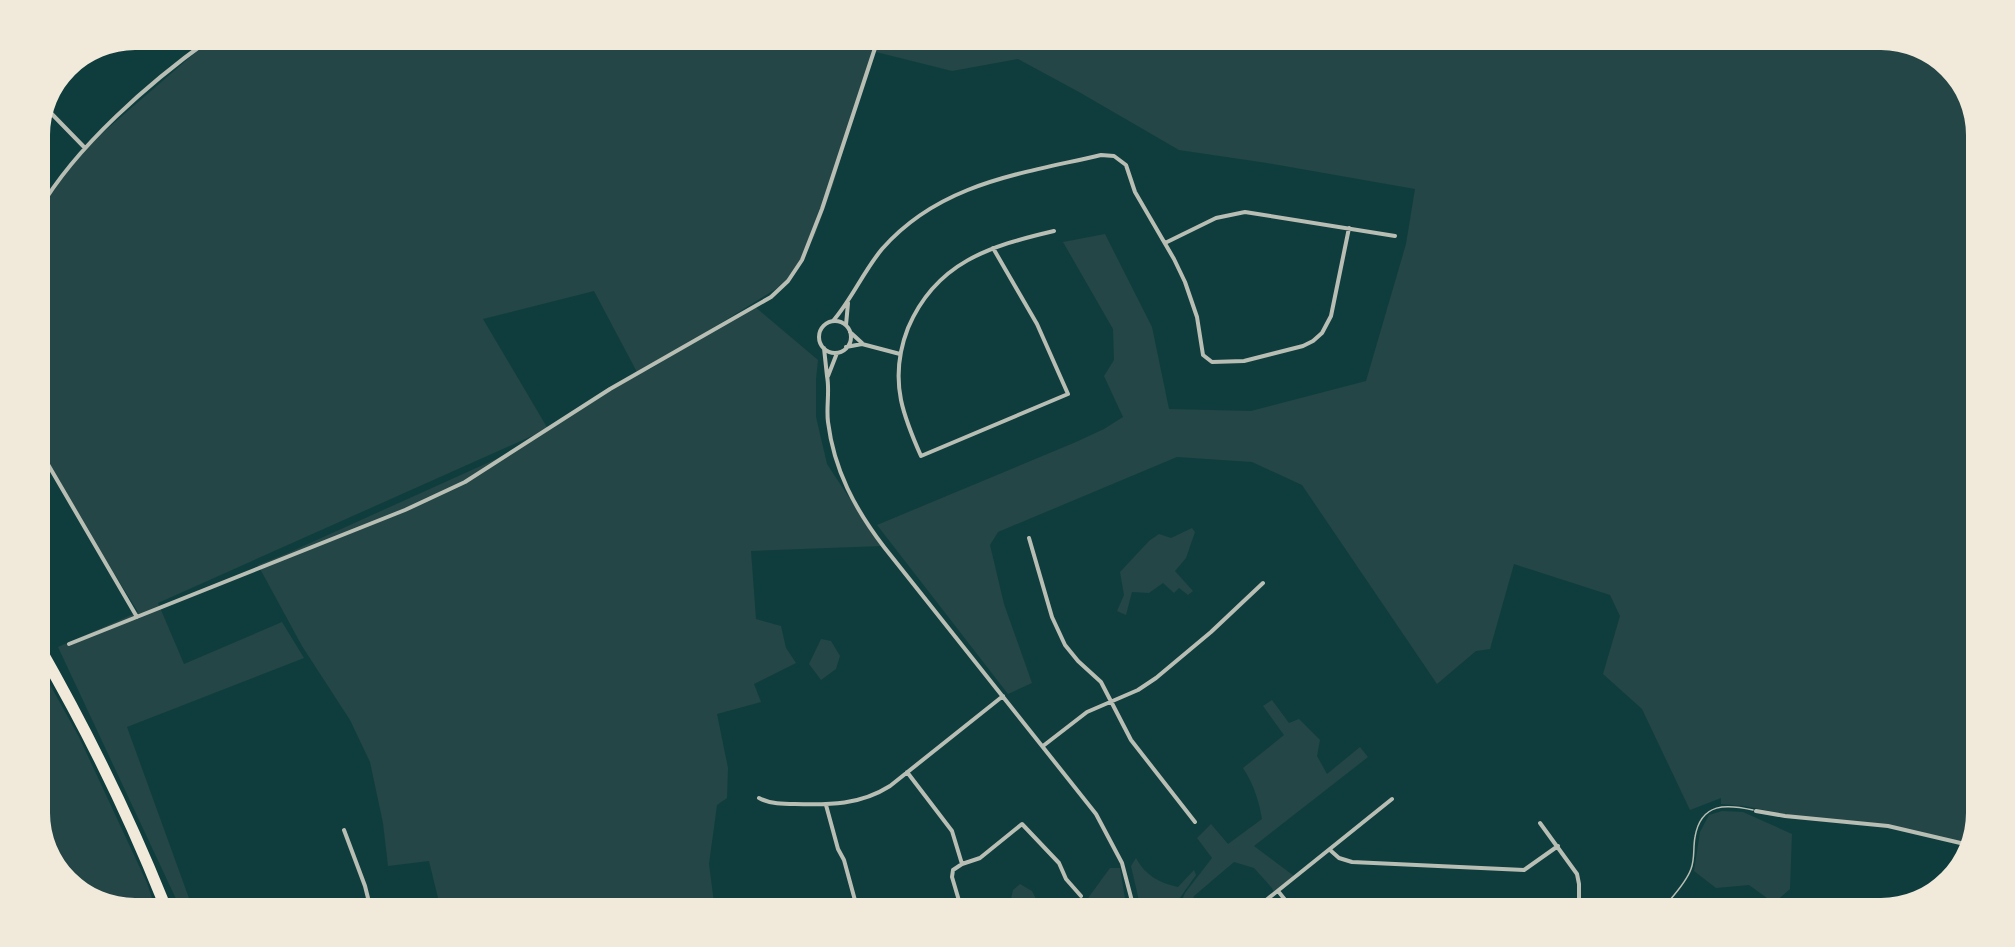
<svg xmlns="http://www.w3.org/2000/svg" width="2015" height="947" font-family="'Source Sans 3',sans-serif">
<style>
.green{fill:#244646;fill-rule:evenodd}
.lines{fill:none;stroke-linecap:round;stroke-linejoin:round}
.path{stroke:#f1e9da;stroke-width:1.5}
.service{stroke:#b8beb3;stroke-width:1.5}
.minor{stroke:#b8beb3;stroke-width:4}
.trunk{stroke:#f1e9da;stroke-width:6}
</style>
<rect width="100%" height="100%" fill="#0f3d3e"/>
<path class="green" d="M188,39L1917,46L1960,81L1976,128L1969,845L1883,824L1795,816L1744,806L1721,804V798L1690,810L1642,709L1603,674L1620,616L1610,595L1514,564L1490,649L1476,651L1437,684L1302,485L1252,462L1177,457L998,532L990,545L1004,604L1032,683L1008,694L877,525L1076,442L1104,429L1123,417L1104,376L1114,360L1113,329L1063,242L1105,234L1152,327L1169,409L1251,411L1366,381L1406,244L1415,189L1267,163L1179,150L1079,92L1018,59L952,71L872,51L833,185L815,235L790,280L642,372L650,369L754,306L818,360L816,379V417L827,464L881,546L751,551L756,619L781,626L786,648L796,663L754,684L761,702L717,714L728,768L727,798L717,805L709,864L714,903L439,902L429,861L388,866L383,823L370,762L350,720L302,646L258,565L288,553L516,450L543,431L158,603L184,664L282,622L304,658L127,727L190,901H177L58,647L138,612L46,463L39,467V205L85,148L196,52ZM594,291L638,374L548,429L483,319Z
M1192,528L1195,532L1186,558L1175,571L1193,591L1188,595L1179,588L1174,593L1163,583L1149,593L1132,592L1126,615L1117,611L1124,595L1120,572L1149,541L1159,534L1171,538Z
M821,639L831,641L840,656L836,669L821,680L809,664Z
M39,665L79,737L147,883L153,901H98L58,870L39,819Z
M1272,700L1289,723L1299,719L1320,740L1317,756L1327,774L1360,747L1368,757L1254,846L1294,876L1274,893L1272,888L1254,868L1234,862L1194,896L1191,905H1180L1185,893L1212,858L1197,838L1211,824L1228,844L1262,819C1259,801 1254,785 1243,768L1284,735L1263,706Z
M1722,811L1743,812L1792,834L1790,889L1774,903L1749,885L1716,888L1694,871L1700,832L1709,815Z
M1136,858C1145,875 1159,883 1178,887L1194,870L1196,875L1175,905H1140L1131,866Z
M1110,868H1120L1126,905H1083Z
M1020,884L1032,891L1039,905L1010,904L1013,890Z"/>
<g class="lines">
<path class="path" d="M39,811L54,859"/>
<path class="service" d="M1664,907C1673,896 1686,883 1691,869C1695,859 1693,847 1695,837C1701,802 1727,804 1753,810"/>
<path class="minor" d="M66,69L70,66
M48,110L85,148
M39,210C76,146 150,82 210,39
M1165,243L1216,218L1245,212L1395,236
M993,248L1037,324L1068,394L921,456C913,438 905,419 901,400C896,375 899,351 908,328C936,262 990,246 1054,231
M833,321C852,299 863,272 882,249C940,183 1020,174 1101,155L1114,156L1126,165L1135,192L1174,259L1185,282L1197,317L1203,355L1212,362L1244,361L1303,346L1313,341L1322,333L1331,316L1349,228
M819 337a16 16 0 1 1 32 0a16 16 0 1 1-32 0Z
M846,325L848,303
M850,332L862,343
M846,347L862,344L900,354
M824,348C825,358 826,366 827,376C830,391 826,407 828,422C834,470 855,509 884,547L1096,814L1122,863L1133,905
M828,376L837,353
M39,449L137,617
M1029,538L1052,617L1065,645L1078,661L1101,682L1131,740L1195,822
M69,644L405,510L465,482L610,389L771,297L788,281L802,260L822,209L877,42
M1043,746L1087,712L1138,690L1156,678L1211,632L1263,583
M907,772L952,831L962,864
M759,798C770,804 784,804 795,804C830,805 860,805 890,786L1003,696
M826,805L838,849L844,860L856,904
M1756,811L1785,816L1888,826L1969,845
M1540,823L1577,874L1579,884V907
M344,830L365,886L369,902
M1330,850L1339,858L1352,862L1524,870L1558,846
M1278,891L1290,906
M960,904L952,877L953,870L962,864L980,858L1022,824L1059,863L1066,879L1081,896
M1260,905L1392,799"/>
<path class="trunk" d="M39,641C87,725 130,812 166,901
M39,653C85,732 126,816 160,901"/>
</g>
<path d="M0 0H2015V947H0ZM135 50H1881A85 85 0 0 1 1966 135V813A85 85 0 0 1 1881 898H135A85 85 0 0 1 50 813V135A85 85 0 0 1 135 50Z" fill="#f1e9da" fill-rule="evenodd"/>
</svg>
